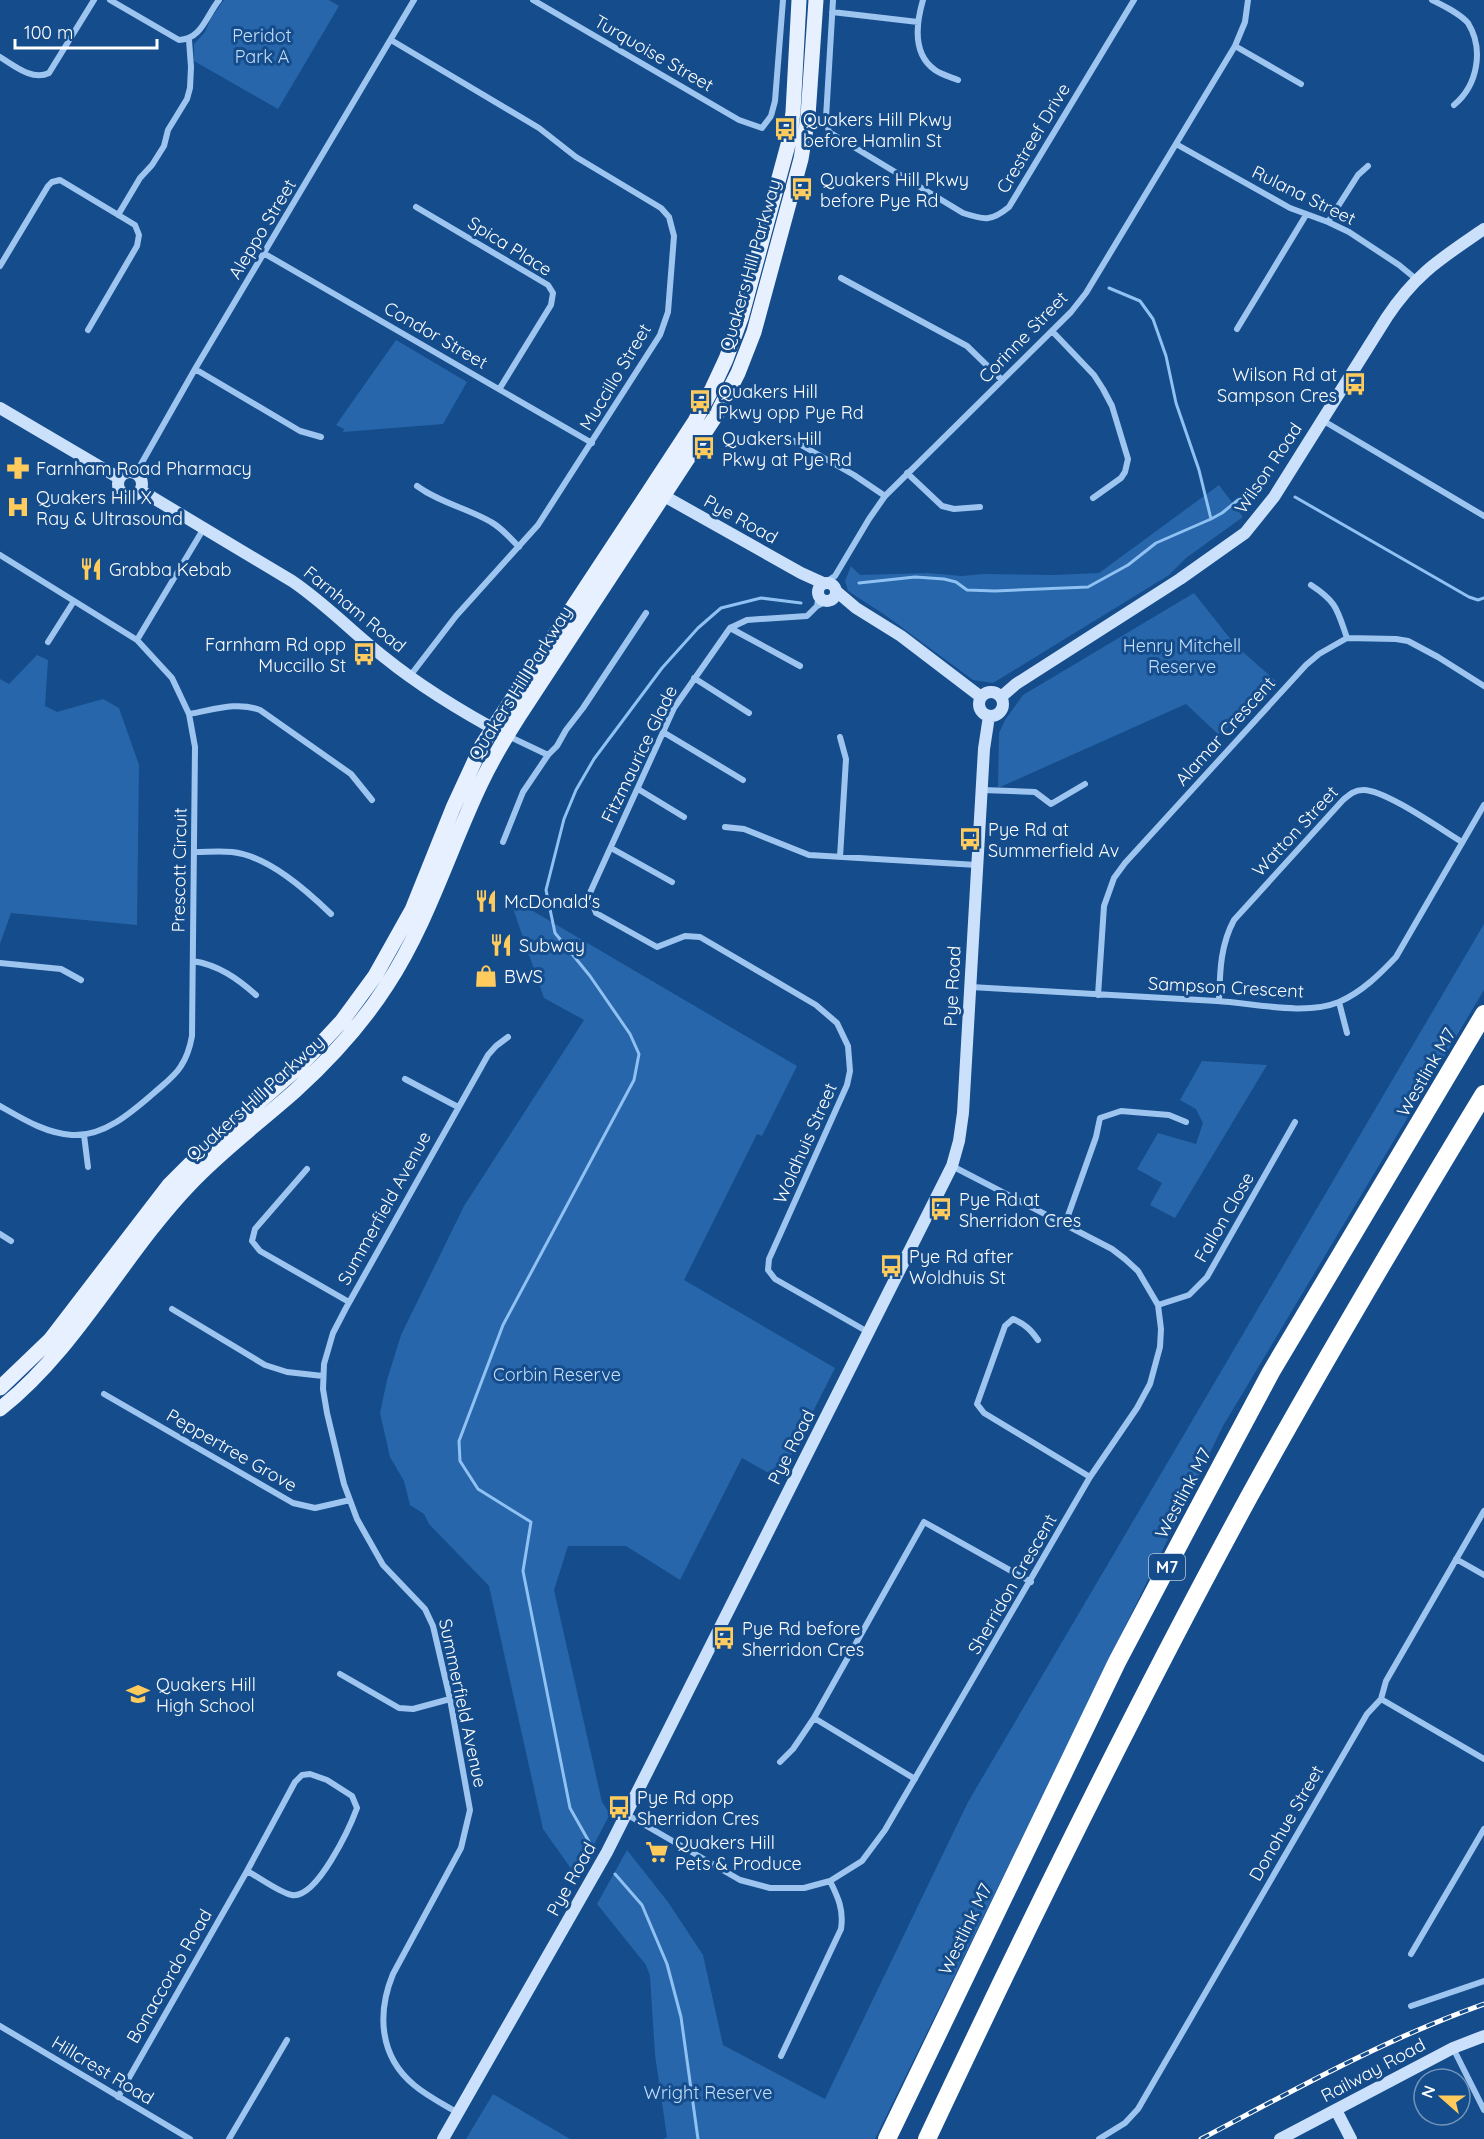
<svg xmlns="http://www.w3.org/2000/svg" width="1484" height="2139" font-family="Quicksand,sans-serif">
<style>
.green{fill:#2766aa}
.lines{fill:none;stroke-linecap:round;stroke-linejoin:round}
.stream{stroke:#8fc1f3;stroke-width:3}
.street{stroke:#9dc5f0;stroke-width:6}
.secondary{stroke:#cbe1fb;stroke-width:12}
.primary{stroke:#e6f0ff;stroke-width:15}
.highway{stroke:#fff;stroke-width:18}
.rail-casing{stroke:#fff;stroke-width:5}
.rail{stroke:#154c8b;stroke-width:3;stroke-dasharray:9;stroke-linecap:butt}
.labels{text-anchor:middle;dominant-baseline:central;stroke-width:6;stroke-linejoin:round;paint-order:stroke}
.shield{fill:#154c8b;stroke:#b9c9dc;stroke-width:1.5}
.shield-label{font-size:16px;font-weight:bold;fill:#fff}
.park-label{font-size:18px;fill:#c4dffb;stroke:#154c8b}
.street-label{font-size:18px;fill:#fff;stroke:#154c8b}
.poi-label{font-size:18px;fill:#fff;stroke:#154c8b;text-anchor:start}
</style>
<rect width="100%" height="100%" fill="#154c8b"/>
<path class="green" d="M224,0H329L339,6L278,109L194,61V44L205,32L211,18Z
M396,340L467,382L443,424L343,432L344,429L336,425Z
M1219,485L1243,517L1186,558L1169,575L993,683L973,680L885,615L848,591L845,581L851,566L860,575L927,573L962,576L983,574L1055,575L1099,573Z
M1194,593L1236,646L1277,682L1219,735L1186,704L998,788L999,733L1005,720L1023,695Z
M37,655L48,660L45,706L57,712L103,699L119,708L139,765L137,925L11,913L0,944V679L9,684Z
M509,897L797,1066L762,1136L757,1134L684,1280L835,1368L779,1479L742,1458L680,1580L626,1546H568L554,1590L602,1802L610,1814L577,1877L543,1829L489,1586L429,1524L424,1514L410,1505L404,1481L390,1457L380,1413L387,1380L401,1335L464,1206L584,1020L544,998Z
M1484,924V990L1223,1426L875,2139H664L667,2137L655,2055L650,1976L646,1965L597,1904L627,1850L668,1902L703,1955L723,2045L825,2099L968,1802Z
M1202,1061L1267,1065L1175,1218L1150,1205L1162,1183L1137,1169L1158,1133L1196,1144L1203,1123L1196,1109L1180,1100Z
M493,2094L570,2139H466Z"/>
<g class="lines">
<path class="stream" d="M1109,288L1140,301L1153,319L1166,356L1176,403L1199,470L1211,519
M1295,497L1469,597L1478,600L1484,598
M859,583L915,577L944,579L956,582L967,590L995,591L1088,587L1128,565L1156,543L1211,519L1222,513L1238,500L1253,495
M592,1847L570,1808L523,1571L531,1522L478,1489L460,1461L459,1441L503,1325L634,1080L639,1054L630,1034L590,976L555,933L546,890L564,819L576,790L594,759L662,668L698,628L721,608L761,598L801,603
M615,1874L642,1905L667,1964L681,2017L698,2139"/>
<path class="street" d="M110,0L179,40C202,39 206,16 219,0
M533,0L739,120L762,128L771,116L775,101L783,0
M833,0L826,118L829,132L963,213C984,220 991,222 1009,207L1134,0
M923,0C916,24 912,54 935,70C942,75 951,77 958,80
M1432,0C1444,6 1459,13 1468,23C1484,49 1478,85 1454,105
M832,12L918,22
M391,40L539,128L576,157L661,208L669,217L674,236L668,312L660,335L538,525L456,616L410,676
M1235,46L1301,84
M0,57C15,66 32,81 49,73L94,0
M1176,144L1290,208L1328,222L1349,232L1399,265L1416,279
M416,207L548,285L553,293L551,305L500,388
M118,215L140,178L152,165L164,146L168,130L187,99L190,88L191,67L189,40
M1328,222L1358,175L1368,166
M265,254L592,443
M0,266L48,186L52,182L60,180L135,225L139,235L137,246L88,330
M841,278L967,346L1002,380
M1237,329L1306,215
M1052,331L1094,375L1103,389L1112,406L1128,459L1125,472L1121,478L1093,498
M195,369L300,431L321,437
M1322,420L1484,516
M787,437L854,475L885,496
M136,473L195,369L414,0
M907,473L942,506L954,509L980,507
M417,486C440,503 467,508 491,522C502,528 510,538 519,547
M0,555L137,640L172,678L189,714L195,747L192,1036C190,1047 187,1057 181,1066C175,1076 164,1084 155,1092C132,1112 104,1137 72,1135C45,1133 23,1119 0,1106
M826,582L835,576L869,519L885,496L1071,312L1086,293L1235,46L1245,22L1248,0
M1311,585C1337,602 1337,609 1347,638
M819,595L817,606L807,616L747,620L730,628L674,708L589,895L596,913L657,947L685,936L700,937L816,1005L837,1023L848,1046L850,1071L847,1085L769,1259L768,1270L775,1279L868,1332
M817,606L827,601
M730,628L800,666
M137,640L204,528
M48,642L74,601
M694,678L749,713
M189,714C213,710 237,701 260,710L351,774L372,800
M663,732L743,780
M508,736L548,755
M638,789L684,817
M982,790L1035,792L1051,804L1085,784
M725,827L744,829L809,855L977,865
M503,842L523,792L548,755L557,746L566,730L583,708L646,613
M611,848L672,882
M195,852C207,852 220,851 232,852C268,856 306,890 331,914
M840,857L846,759L840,737
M193,961C218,965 237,978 256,995
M0,963L61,969L81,980
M971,987C1053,992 1135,996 1217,1001C1253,1003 1305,1016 1339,1002C1362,992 1380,974 1396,957L1484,805
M1098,995L1104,906L1114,878L1125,863L1306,665L1319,654L1347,638L1396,639L1408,641L1438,657L1484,686
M1219,1001C1220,972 1220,946 1234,920L1343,800C1349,795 1354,790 1363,790C1384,789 1442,830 1462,842
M1339,1002L1347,1033
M405,1079L458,1107
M84,1135L88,1167
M307,1169L255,1229L252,1241L260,1251L349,1302
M1065,1224L1096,1137L1100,1118L1121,1111L1169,1115L1186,1122
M0,1234L11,1241
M1158,1305L1189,1295L1207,1277L1295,1122
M172,1309L265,1365L287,1372L323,1376
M1038,1340C1031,1330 1025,1324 1013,1319L1005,1326L977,1404L984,1413L1090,1477
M104,1394L293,1503L315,1508L350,1500
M1456,1559L1484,1575
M340,1674L399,1708L413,1709L450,1699
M1381,1699L1484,1759
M814,1718L915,1779
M780,1762L793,1749L814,1718L924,1522L1031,1582
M626,1814L740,1880L770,1888H804L830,1881L862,1861L885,1830L1090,1477L1137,1408L1150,1384L1160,1347L1161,1329L1158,1305L1138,1271L1125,1259L1112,1249L952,1166
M1411,1954L1484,1829
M1411,2006L1484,1981
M0,2026L190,2139
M1453,2048L1484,2110
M781,2056L841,1929C844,1910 838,1897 830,1881
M118,2097L247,1871L295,1782L302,1775L310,1774L327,1780L352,1796L357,1808C350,1827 317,1899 292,1895C280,1893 259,1877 247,1871
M458,2113C443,2104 427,2096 414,2085C379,2056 377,2013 393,1974L461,1848L470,1810L450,1699L433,1626L425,1609L383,1565L357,1519L344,1484L327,1413L323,1389L324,1364L333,1333L346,1308L488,1055L496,1046L508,1037
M229,2139L287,2040
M1099,2139L1125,2123L1138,2109L1367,1714L1381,1699L1386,1681L1484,1511"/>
<path class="secondary" d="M0,408L119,478
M118 484a12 12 0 1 1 24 0a12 12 0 1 1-24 0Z
M140,490L292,581C326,604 352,632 384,657C421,687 464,713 507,736
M657,492L801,573L823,583
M818 592a9 9 0 1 1 18 0a9 9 0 1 1-18 0Z
M836,591L856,608L901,636L981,697
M979 704a12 12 0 1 1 24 0a12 12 0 1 1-24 0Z
M1001,697L1016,684L1180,579L1245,533L1274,497L1387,317C1416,273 1442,258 1484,229
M1336,2110L1351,2139
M443,2139L607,1852L952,1166L959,1141L963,1113L984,749L989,716
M1280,2139L1453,2048L1484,2036"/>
<path class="primary" d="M0,1388L50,1340L169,1185L200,1154L301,1065L342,1021L375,976L412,910L453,808L482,745L640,505L695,421L712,389L726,359L741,318L789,141L793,112L799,0
M0,1409C78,1347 122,1255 190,1184C222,1150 260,1122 295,1091C330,1059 362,1024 387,985C428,922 449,850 481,783C492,760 505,738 519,716L717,414L738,373L754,332L801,159L808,116L816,0"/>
<path class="highway" d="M887,2139L1117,1662L1185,1533L1271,1372L1484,1014
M927,2139C1029,1922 1135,1706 1250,1495C1325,1359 1404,1226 1484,1094"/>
<g class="rail-casing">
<path id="rail" d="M1201,2139C1294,2090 1385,2039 1484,2004"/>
</g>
<use href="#rail" class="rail"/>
</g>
<defs>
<g id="bus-bare" transform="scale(1.8)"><path d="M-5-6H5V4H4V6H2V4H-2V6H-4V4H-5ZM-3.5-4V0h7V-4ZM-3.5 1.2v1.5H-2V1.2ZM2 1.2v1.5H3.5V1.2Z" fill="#ffcb5c" stroke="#154c8b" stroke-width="2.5" paint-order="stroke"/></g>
<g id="pharmacy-bare" transform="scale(1.8)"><path d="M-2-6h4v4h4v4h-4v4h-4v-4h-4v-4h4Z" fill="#ffcb5c" stroke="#154c8b" stroke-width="2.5" paint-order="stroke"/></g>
<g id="hospital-bare" transform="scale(1.8)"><path d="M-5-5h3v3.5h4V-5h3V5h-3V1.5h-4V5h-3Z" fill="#ffcb5c" stroke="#154c8b" stroke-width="2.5" paint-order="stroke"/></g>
<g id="restaurant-bare" transform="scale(1.8)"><path d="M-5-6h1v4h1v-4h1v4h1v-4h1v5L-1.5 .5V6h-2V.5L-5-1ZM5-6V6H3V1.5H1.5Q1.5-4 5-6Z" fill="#ffcb5c" stroke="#154c8b" stroke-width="2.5" paint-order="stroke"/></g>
<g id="shop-bare" transform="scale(1.8)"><path d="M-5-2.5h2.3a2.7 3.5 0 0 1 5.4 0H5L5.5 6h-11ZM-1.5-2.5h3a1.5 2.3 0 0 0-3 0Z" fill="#ffcb5c" stroke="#154c8b" stroke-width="2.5" paint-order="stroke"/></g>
<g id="school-bare" transform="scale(1.8)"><path d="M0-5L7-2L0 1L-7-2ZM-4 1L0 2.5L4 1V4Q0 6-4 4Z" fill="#ffcb5c" stroke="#154c8b" stroke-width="2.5" paint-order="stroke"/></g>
<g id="supermarket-bare" transform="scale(1.8)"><path d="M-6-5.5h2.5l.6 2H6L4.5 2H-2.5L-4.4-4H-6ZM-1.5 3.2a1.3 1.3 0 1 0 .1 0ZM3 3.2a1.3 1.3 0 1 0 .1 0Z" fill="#ffcb5c" stroke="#154c8b" stroke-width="2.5" paint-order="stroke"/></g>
</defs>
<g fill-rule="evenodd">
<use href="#bus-bare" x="785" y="129"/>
<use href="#bus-bare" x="802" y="189"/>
<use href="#bus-bare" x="1355" y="384"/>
<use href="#bus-bare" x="700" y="401"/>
<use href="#bus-bare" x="704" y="448"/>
<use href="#pharmacy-bare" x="18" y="468"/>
<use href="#hospital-bare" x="18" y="507"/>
<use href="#restaurant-bare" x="91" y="569"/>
<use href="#bus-bare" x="364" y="654"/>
<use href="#bus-bare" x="970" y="839"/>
<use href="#restaurant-bare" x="486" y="901"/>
<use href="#restaurant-bare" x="501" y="945"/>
<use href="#shop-bare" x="486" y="976"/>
<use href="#bus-bare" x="941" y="1209"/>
<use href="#bus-bare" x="891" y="1266"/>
<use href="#bus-bare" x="724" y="1638"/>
<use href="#school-bare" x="138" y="1694"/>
<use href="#bus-bare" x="619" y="1807"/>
<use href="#supermarket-bare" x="657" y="1852"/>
</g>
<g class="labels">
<rect class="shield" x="1149" y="1554" width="36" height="26" rx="4.5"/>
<g class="shield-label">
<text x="1167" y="1567">M7</text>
</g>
<g class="park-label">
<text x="262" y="35">Peridot<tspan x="262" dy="21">Park A</tspan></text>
<text x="1182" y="645">Henry Mitchell<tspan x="1182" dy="21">Reserve</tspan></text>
<text x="557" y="1374">Corbin Reserve</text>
<text x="708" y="2092">Wright Reserve</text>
</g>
<g class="street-label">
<text transform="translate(654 53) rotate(30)">Turquoise Street</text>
<text transform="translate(1033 138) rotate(-59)">Crestreef Drive</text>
<text transform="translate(1304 195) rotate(26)">Rulana Street</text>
<text transform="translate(262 229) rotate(-59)">Aleppo Street</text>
<text transform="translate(510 246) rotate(32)">Spica Place</text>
<text transform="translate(750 265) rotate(-74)">Quakers Hill Parkway</text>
<text transform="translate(436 335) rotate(30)">Condor Street</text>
<text transform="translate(1023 337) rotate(-46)">Corinne Street</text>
<text transform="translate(615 377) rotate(-59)">Muccillo Street</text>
<text transform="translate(1268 468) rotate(-56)">Wilson Road</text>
<text transform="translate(741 519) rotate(29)">Pye Road</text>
<text transform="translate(355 609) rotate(39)">Farnham Road</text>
<text transform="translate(520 683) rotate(-58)">Quakers Hill Parkway</text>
<text transform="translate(1225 731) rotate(-48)">Alamar Crescent</text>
<text transform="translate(639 754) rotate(-64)">Fitzmaurice Glade</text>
<text transform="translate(1295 831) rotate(-47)">Watton Street</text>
<text transform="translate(179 870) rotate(-89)">Prescott Circuit</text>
<text transform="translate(952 986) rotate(-87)">Pye Road</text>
<text transform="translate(1226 987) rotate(3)">Sampson Crescent</text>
<text transform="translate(1426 1072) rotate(-60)">Westlink M7</text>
<text transform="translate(255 1098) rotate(-42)">Quakers Hill Parkway</text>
<text transform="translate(805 1143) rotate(-66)">Woldhuis Street</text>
<text transform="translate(384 1208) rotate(-61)">Summerfield Avenue</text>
<text transform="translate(1224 1217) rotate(-60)">Fallon Close</text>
<text transform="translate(791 1447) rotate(-63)">Pye Road</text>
<text transform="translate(232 1450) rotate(30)">Peppertree Grove</text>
<text transform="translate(1183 1493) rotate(-62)">Westlink M7</text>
<text transform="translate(1012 1584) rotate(-60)">Sherridon Crescent</text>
<text transform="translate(463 1703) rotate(78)">Summerfield Avenue</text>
<text transform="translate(1286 1823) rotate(-60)">Donohue Street</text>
<text transform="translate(571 1879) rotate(-61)">Pye Road</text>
<text transform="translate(965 1929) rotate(-64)">Westlink M7</text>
<text transform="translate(169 1976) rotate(-60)">Bonaccordo Road</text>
<text transform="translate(103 2070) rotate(31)">Hillcrest Road</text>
<text transform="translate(1373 2070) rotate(-28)">Railway Road</text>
</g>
<g class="poi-label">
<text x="803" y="119">Quakers Hill Pkwy<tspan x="803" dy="21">before Hamlin St</tspan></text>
<text x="820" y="179">Quakers Hill Pkwy<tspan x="820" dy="21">before Pye Rd</tspan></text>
<text x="1337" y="374" text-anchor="end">Wilson Rd at<tspan x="1337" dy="21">Sampson Cres</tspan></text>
<text x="718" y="391">Quakers Hill<tspan x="718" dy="21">Pkwy opp Pye Rd</tspan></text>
<text x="722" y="438">Quakers Hill<tspan x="722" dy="21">Pkwy at Pye Rd</tspan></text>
<text x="36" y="468">Farnham Road Pharmacy</text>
<text x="36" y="497">Quakers Hill X<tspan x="36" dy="21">Ray &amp; Ultrasound</tspan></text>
<text x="109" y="569">Grabba Kebab</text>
<text x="346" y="644" text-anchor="end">Farnham Rd opp<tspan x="346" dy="21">Muccillo St</tspan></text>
<text x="988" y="829">Pye Rd at<tspan x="988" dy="21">Summerfield Av</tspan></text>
<text x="504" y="901">McDonald's</text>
<text x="519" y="945">Subway</text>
<text x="504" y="976">BWS</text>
<text x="959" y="1199">Pye Rd at<tspan x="959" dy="21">Sherridon Cres</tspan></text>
<text x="909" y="1256">Pye Rd after<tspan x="909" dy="21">Woldhuis St</tspan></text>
<text x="742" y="1628">Pye Rd before<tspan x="742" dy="21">Sherridon Cres</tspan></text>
<text x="156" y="1684">Quakers Hill<tspan x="156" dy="21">High School</tspan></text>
<text x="637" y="1797">Pye Rd opp<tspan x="637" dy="21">Sherridon Cres</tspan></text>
<text x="675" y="1842">Quakers Hill<tspan x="675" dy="21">Pets &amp; Produce</tspan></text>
</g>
</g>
<g transform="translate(1442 2097) rotate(291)"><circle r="28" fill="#154c8b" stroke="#7394b9" stroke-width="1.5"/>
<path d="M0-4.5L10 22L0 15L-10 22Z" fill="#ffcb5c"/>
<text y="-9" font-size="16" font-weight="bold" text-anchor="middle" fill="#ffffff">N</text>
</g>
<path d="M15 39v9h142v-9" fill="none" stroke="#ffffff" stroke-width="3"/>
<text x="24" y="39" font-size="18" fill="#ffffff" stroke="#154c8b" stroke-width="4.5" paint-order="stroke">100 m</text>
</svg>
